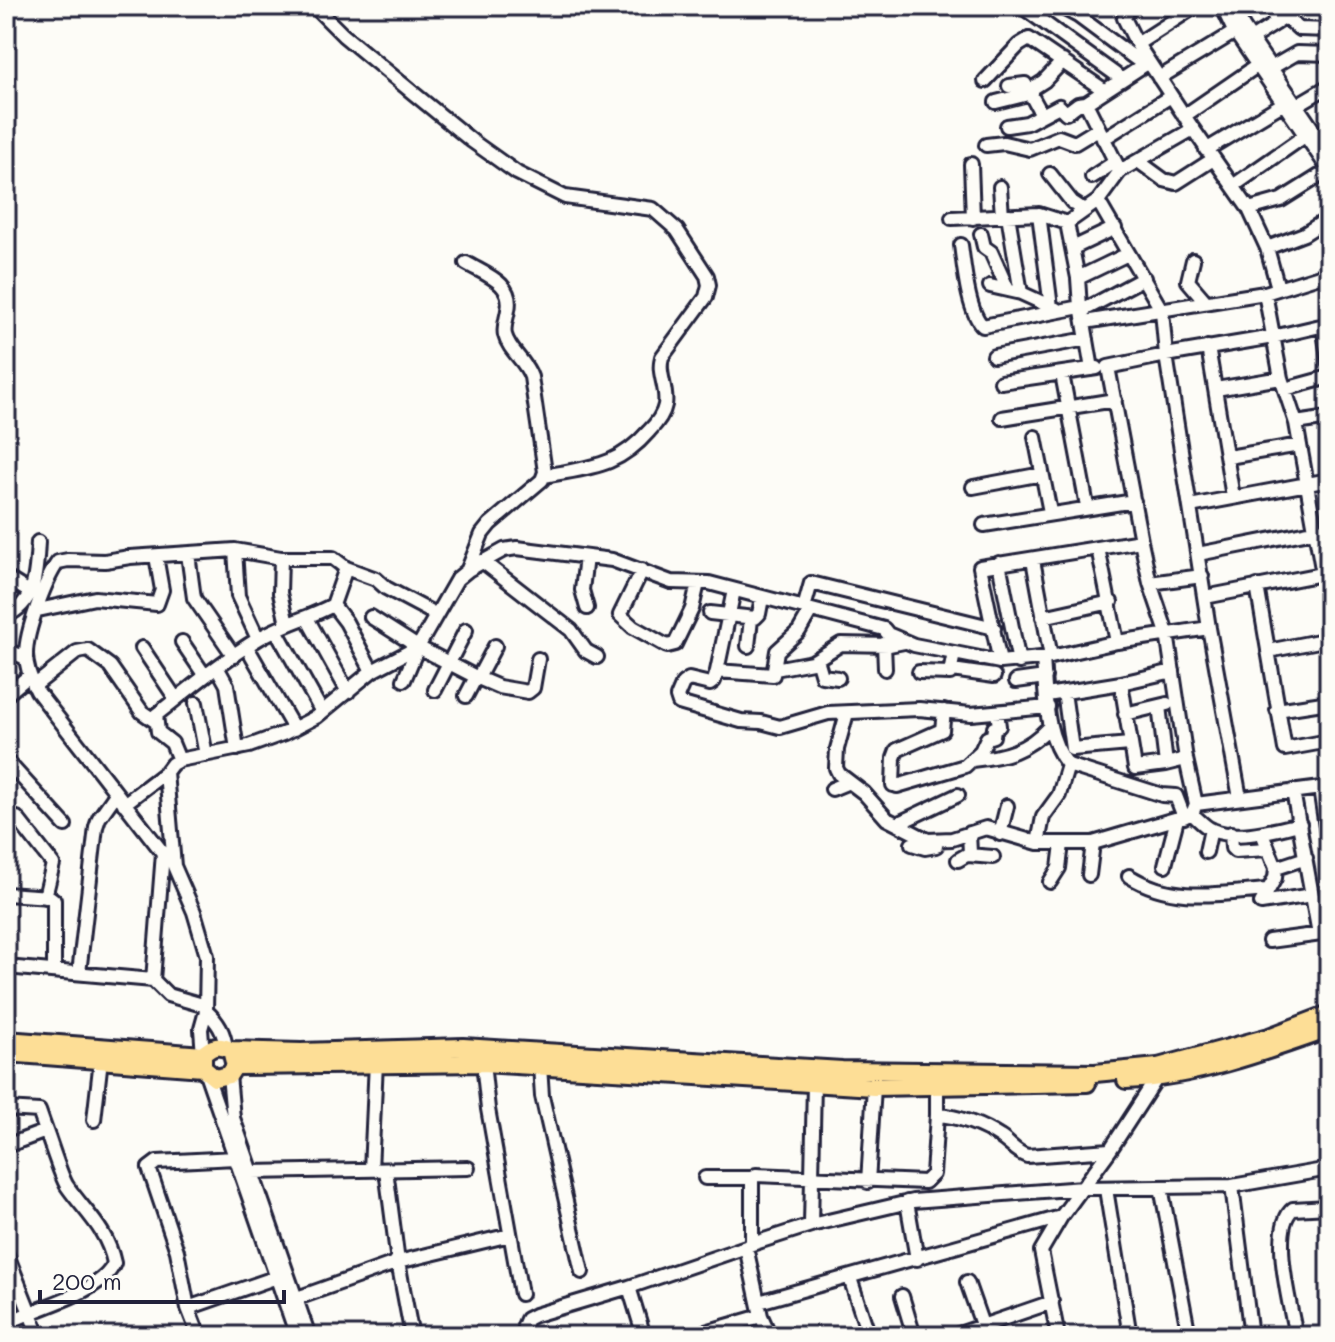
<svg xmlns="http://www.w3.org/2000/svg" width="1335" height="1342" font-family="Mali,sans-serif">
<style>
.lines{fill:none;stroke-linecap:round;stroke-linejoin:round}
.minor-casing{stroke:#22223b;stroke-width:18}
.major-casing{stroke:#22223b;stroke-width:22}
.minor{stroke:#fdfcf7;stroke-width:12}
.major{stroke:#fdde96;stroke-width:16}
</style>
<rect width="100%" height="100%" fill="#fdfcf7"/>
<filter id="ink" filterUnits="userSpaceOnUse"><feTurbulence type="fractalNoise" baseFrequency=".0125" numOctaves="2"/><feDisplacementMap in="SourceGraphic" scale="16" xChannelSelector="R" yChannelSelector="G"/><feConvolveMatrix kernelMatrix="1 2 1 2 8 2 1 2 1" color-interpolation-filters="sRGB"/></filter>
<g filter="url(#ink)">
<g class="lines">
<g class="minor-casing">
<path id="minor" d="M314,6L343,35L412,92L472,141L517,173L565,197L653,209L677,230L707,276L709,285L706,297L662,357C657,374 668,388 665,405C663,416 656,424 649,431C617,468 589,467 544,476
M1021,6L1122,79
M1059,6L1078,16L1144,65
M1130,6L1124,18L1137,44L1193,129
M1222,6L1233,29L1329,170
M1233,6L1243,27L1329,153
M1269,6L1277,22
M1286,17L1299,29L1329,30
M1251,39L1297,10
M1137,44L1196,6
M1271,68L1297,53L1329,54
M1159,78L1235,32
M985,81L1019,45L1029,39L1104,90
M1009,86L1025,84L1042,115
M1030,90L1044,81L1063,61
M996,102L1032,93
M1290,109L1329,86
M1184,116L1264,61
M1007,126L1027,123L1059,106L1066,113L1078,104L1086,103
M1103,139L1171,96
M986,145L1004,143L1030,149L1059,137L1075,143L1098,129
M1206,150L1284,103
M1138,161L1164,180L1176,183L1212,160
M971,164L973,218
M1120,171L1086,103L1149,62
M1050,174L1072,202L1084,210
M1092,177L1115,162
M1233,186L1306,135
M1000,187L1002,216
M1249,209L1281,200L1329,170
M1039,214L1051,307
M1008,215L1021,293
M952,218L1039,214L1067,223
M981,234L984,247L991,252L1008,290
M961,245C964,266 968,313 983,326L1080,307
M1073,248L1115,228
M1267,248L1304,234L1329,218
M1193,260L1188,281L1206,302
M466,263C486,275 514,283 508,310C507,318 503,327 505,335C509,351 526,361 531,377L545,472L542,480L490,524L482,534L468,569
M1078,278L1128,254
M990,286L1021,293L1056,309
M1265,293L1281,378L1296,423L1329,608
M1082,311L1144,278
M1085,322L1265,293L1329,273
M1323,325L1329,364
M1208,347L1233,497
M994,356L1087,339
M1092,369L1082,311L1080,307L1078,278L1067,223L1098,201
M1062,374L1087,506
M1001,382L1097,368
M1216,389L1281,378
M1285,389L1329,377
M1002,418L1115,400
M1296,423L1329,418
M1035,437L1050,512
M1228,457L1300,445
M973,487L1042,474
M1190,506L1329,480
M984,525L1134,501
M1098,548L1117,642
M235,550L238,596L258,639
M188,554L194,598L234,656
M1198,554L1329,528
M586,557L582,590L587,608
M281,558H333L346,568L376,579L386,588L435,614
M1033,560L1051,657
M482,561L571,630L586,651L597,657
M999,563L1019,662
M642,570L620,615L633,627L667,646L675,644L692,609L698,583
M10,580L31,593
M1150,583L1202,576
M1257,586L1285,749L1329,741
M1205,597L1327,573
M333,605L346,568
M804,608L811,583L994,628
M38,610L95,598L157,604L162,590L156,556
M811,610L799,631L777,651L773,675L717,671L714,681L710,684L689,679L683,683L677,697L679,703L741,721L761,722L780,727L828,713L919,709L971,714L1048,707
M710,613L755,618L759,614L762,598
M6,616C37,602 36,572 38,542
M371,617L418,647
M1043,617L1111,602
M307,618L348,692
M276,630L322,712
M182,642L205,676
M884,644L885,669
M748,646L751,619
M247,647L294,729
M142,648L176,699
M6,650L26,658
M1268,651L1329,639
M1043,658C1046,694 1044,736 1068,765L1162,795L1176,796L1184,817
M817,659L822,676L838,678
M1000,662L980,567L1141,541
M217,667L227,685L237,749
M775,669L812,662L841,644L889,645L904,642
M952,670L994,676
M717,671L734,590
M919,672L950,673L954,653
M478,678L499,687L528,692L533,688L538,659
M404,680L418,647L457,579L468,570L504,550L517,548L612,560L671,582L709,583L884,629L888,634L914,645L1000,662L1051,657L1117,642L1209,628
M1016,681L1045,677
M1121,683L1135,768L1166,764
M34,686L77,652L88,650L110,666L142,712L155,721
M435,690L466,630
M1064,692L1072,749L1130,744
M6,695L30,675
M1047,695L1121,683L1173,671
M466,696L476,677
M196,703L206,755
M1159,706L1166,764L1186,759
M1277,710L1329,702
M847,713L837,749L836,768L839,774L864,793L887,819L928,840L952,839L986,828L1038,843H1093L1192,814L1196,804L1186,759L1167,633L1150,583L1141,541L1108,367L1166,355L1162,311L1098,201L1120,171L1193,129L1249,209L1267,248L1278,288
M1125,714L1167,704
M6,760L65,825
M179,760L172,743L158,732L156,715C189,689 222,661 258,639C282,624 309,618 333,605L346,622L372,671
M972,760C1004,757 1027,751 1049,727
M893,785L894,758L897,750L942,730L944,711
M897,786L965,766L981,751L987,738L993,736L994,728L999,726L997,712
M1320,788L1329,847
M832,789L849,782
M1293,791L1319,934
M1240,798L1209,628L1166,355L1273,337L1329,324
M124,804L166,772
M1196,804L1329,787
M1192,814C1198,819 1205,827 1212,830C1239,841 1273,830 1300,824
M17,818L53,864L45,897
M899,823L958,795
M1231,833L1232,848L1235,851L1268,849
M1262,833L1276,868L1275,878L1261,903L1312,895
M1000,834L1007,806
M1038,843L1043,817L1059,795L1068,765
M912,844L925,848L936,846
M1206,852L1211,829
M968,855L993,857
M958,860L970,853L969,833
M1165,865L1177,819
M1276,868L1306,858
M1089,875L1093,843
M1129,876C1172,903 1217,894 1266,890
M1050,882L1059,868L1062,844
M6,894L50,897L54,900V971
M1269,941L1329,933
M6,967L153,980L168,995L206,1006
M79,973L96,827L99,818L116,794
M153,980L163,853L37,691C31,680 26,667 26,654C26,632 45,580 58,562L68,560L105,561L130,557L235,550L281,558L280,593L287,624
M206,1011C218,1022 224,1032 226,1048
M203,1055L201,1029L206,1011L207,956L194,912L174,866L166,772L172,764L179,760L249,746L285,733L316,717L372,671L418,647L478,678L495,646
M483,1063L488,1109L521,1294
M540,1066L542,1096L582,1272
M206,1073L297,1336
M229,1075L233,1118L309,1336
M937,1087V1115
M6,1109L39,1111L46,1131L6,1146
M94,1120L101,1059
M371,1170L376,1062
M386,1170L398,1262L510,1235
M251,1172L468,1168
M705,1178H752
M868,1182L874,1087
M1232,1186L1329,1169
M1161,1187L1189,1336
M1106,1189L1130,1336
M907,1202L917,1259
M811,1225L814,1083
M752,1244V1178L756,1175L925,1182L933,1174L937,1115C958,1116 982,1125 1000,1137C1010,1143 1015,1152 1027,1156L1110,1150
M6,1252L30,1313L6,1323
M850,1278L869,1336
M967,1282L986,1336
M629,1287L644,1336
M902,1296L914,1336
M289,1301L398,1262L412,1336
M759,1302L1061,1217
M188,1308L177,1251L149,1168L157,1162L235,1158
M39,1336L30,1313C54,1303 105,1288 114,1263C107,1229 85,1212 67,1186C61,1177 51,1144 46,1131
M199,1336L188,1308L277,1277
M527,1336L524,1326L527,1319L535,1315L629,1287L746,1247
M692,1336L761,1316
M770,1336L761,1316L746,1247L752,1244L811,1225L913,1201L1083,1188L1232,1186L1251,1336
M953,1336L1052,1302
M1058,1336L1041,1251L1061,1217L1110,1150L1156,1079
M1296,1336C1291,1308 1269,1228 1293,1209L1329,1207"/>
</g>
<g class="major-casing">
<path id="major" d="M6,1040L203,1055C212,1045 220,1045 231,1050L235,1066L229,1075L215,1078L203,1068V1055
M231,1050L301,1052L463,1047L842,1070L1095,1073L1158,1067L1269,1037L1329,1014
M6,1053L203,1068
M235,1066L483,1063L874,1087L1087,1083
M1126,1080C1195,1077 1264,1052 1329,1029"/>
</g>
<use href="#minor" class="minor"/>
<use href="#major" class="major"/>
</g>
</g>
<rect width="1335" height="1342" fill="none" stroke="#fdfcf7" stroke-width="32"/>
<rect x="16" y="16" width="1303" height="1310" fill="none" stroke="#22223b" stroke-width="3" filter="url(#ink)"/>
<path d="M40 1290v12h244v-12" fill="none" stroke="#22223b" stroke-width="4"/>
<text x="52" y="1290" font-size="24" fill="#22223b" stroke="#fdfcf7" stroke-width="6" paint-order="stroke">200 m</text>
</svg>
